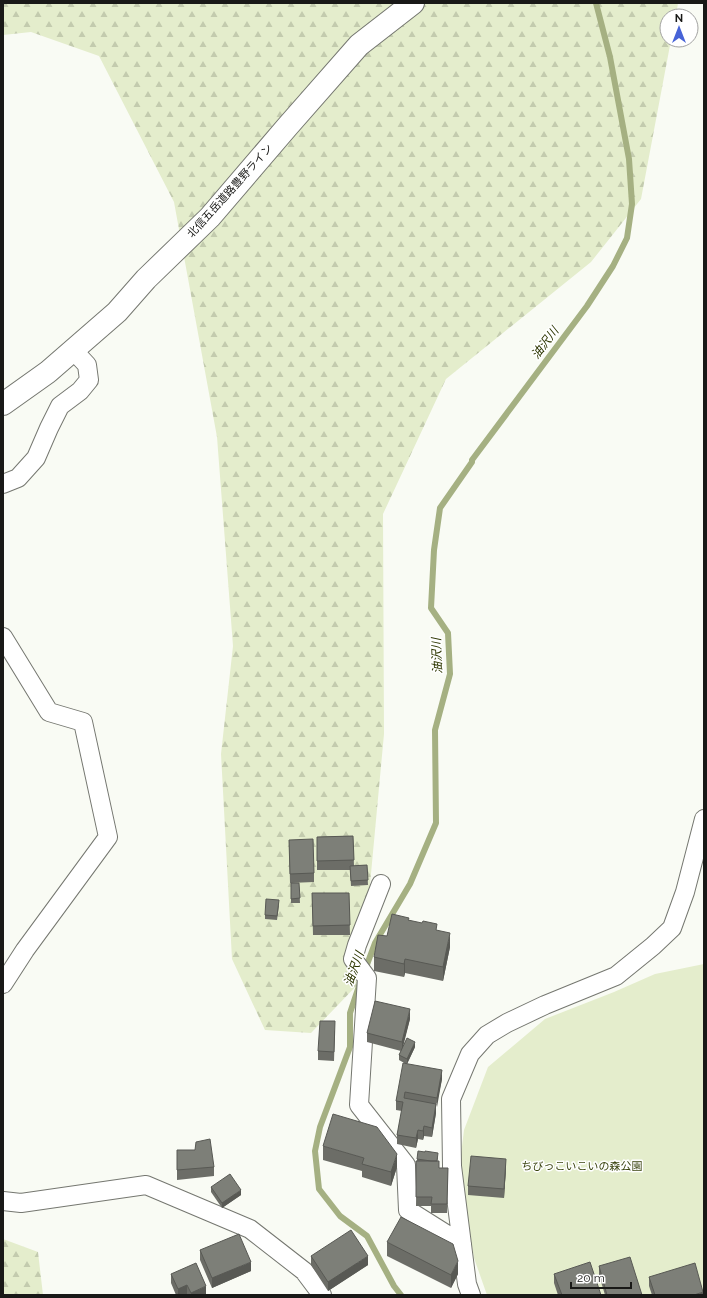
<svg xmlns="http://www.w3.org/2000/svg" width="707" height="1298" font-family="Raleway,'Noto Sans JP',sans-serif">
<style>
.forest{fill:url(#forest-firs)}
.green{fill:#e4edcc}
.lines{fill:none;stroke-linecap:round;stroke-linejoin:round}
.stream{stroke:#a5b082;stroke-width:6}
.street-casing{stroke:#757770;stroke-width:20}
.secondary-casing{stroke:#757770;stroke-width:24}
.street{stroke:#fff;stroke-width:18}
.secondary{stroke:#fff;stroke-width:22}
.wall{fill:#6c6d67}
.shaded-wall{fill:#585954}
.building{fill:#7d7f78;stroke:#585954}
.labels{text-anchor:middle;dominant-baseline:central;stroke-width:3;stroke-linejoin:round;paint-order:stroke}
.street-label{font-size:11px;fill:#191917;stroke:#fff}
.park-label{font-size:11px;fill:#3b4510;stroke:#fff}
.water-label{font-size:12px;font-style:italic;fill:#2d3600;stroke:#fff}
</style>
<defs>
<pattern id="forest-firs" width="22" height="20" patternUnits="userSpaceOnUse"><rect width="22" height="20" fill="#e4edcc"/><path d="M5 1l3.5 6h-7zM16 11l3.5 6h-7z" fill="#c3cbae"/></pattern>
</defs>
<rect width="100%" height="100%" fill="#f9fbf4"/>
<path class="forest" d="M3,3H678L676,16H667V40H671L641,199L591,262L446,379L383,514L384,734L361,981L311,1033L265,1030L232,959L221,754L233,646L217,437L174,202L99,56L31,32L3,35Z
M3,1239L38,1252L43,1295H3Z"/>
<path class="green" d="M704,964V1295H487L474,1258L459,1171L464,1130L488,1067L545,1019L614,992L655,974Z"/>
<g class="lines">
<path class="stream" d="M365,970L375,943L410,884L436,823L435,730L450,674L448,633L431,608L434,550L440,508L472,462V460L587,306L613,266L627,238L632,204L629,159L610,57L596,3
M359,986L350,1013V1047L320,1127L315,1151L319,1189L340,1216L367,1236L394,1286L401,1295"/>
<g class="street-casing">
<path id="street" d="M3,484L18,478L36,458L49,428L60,406L80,391L89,380L87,365L73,350
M3,637L49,712L83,722L108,837L25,950L3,984
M381,884L357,945L353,959L367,978L359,1105L406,1165L408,1210L462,1244
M3,1201L21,1203L146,1185L250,1229L304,1271L322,1295
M471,1295L467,1284L452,1166L451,1099L470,1054L487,1035L507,1023L545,1005L616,976L653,946L672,928L685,892L704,819"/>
</g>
<g class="secondary-casing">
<path id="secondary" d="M3,404L48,372L117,312L146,279L210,217L287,127L359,45L413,3"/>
</g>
<use href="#street" class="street"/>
<use href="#secondary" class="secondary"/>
</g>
<path class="wall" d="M353,836L354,866L367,865L368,885L351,886L350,870H317V837Z
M289,840L314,873V882L290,883Z
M291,883H299L300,903H291Z
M312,893H349L350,935H313Z
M279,905L277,920L265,919V915Z
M409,920L437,931L450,947L443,981L405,973L404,977L374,971V957L387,936Z
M410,1019L402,1048L415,1047L407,1064L442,1079L436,1107V1113L432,1137L424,1136L423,1140L418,1139L416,1148L397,1144V1135L402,1111L396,1110V1101L406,1064L399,1060V1055L401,1051L367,1042V1033Z
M335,1030L334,1061L318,1060V1051Z
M323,1146L397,1167L391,1186L362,1177V1171L323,1160Z
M177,1150L214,1167V1176L177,1180Z
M438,1158L437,1161L439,1168H448L447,1213H431V1206H416L417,1159Z
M506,1168L504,1198L468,1195V1186Z
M211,1187L241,1195L222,1208L211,1192Z
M387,1242L458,1274L451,1288L387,1256Z
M200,1250L251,1271L212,1288L200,1260Z
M311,1256L368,1265L328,1291L311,1265Z
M599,1266L642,1295H605L599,1275Z
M171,1274L206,1295H188L187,1294L185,1295H176L171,1283Z
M554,1274L601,1295H558L554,1283Z
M649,1277L703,1295H652L649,1286Z"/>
<path class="shaded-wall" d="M450,933V947L443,981V967Z
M405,959V973L404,977V964Z
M410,1009V1019L402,1051V1042Z
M415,1042V1047L407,1064V1059Z
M442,1070V1079L437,1107V1098Z
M436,1104V1113L432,1137V1128Z
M424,1126V1136L423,1140V1131Z
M418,1130V1139L416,1148V1138Z
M397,1154V1167L391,1186V1172Z
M506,1159V1168L504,1198V1189Z
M241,1190V1195L222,1208V1203Z
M368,1256V1265L328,1291V1282Z
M458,1261V1274L451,1288V1275Z
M251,1262V1271L212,1288V1278Z
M187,1285V1294L185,1295H178V1289Z
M206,1286V1295H191V1293Z
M703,1292V1295H694Z"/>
<path class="building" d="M353,836L354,860L317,861V837Z
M313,839L314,873L290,874L289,840Z
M367,865L368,880L351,881L350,866Z
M291,883H299L300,898L291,899Z
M312,893H349L350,925L313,926Z
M266,899L279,900L277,916L265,915Z
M392,914L409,918L408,920L422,923L423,921L437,924L436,930L450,933L443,967L405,959L404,964L374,957L378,935L387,936Z
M375,1001L410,1009L402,1042L367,1033Z
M320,1021H335L334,1052L318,1051Z
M407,1038L415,1042L407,1059L399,1055Z
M403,1063L442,1070L437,1098L405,1092L404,1098L436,1104L432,1128L424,1126L423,1131L418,1130L416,1138L397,1135L403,1102L396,1101Z
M333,1114L377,1127L397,1154L391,1172L362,1164L364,1158L323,1146Z
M210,1139L214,1167L177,1170V1150H195L196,1142Z
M418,1151L425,1152V1151L438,1153L437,1161H431L417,1159Z
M471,1156L506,1159L504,1189L468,1186Z
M416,1161H439V1168H448L447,1204H431L432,1197H416Z
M230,1174L241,1190L222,1203L211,1187Z
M401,1217L453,1244L458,1261L451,1275L387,1242Z
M351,1230L368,1256L328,1282L311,1256Z
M239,1234L251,1262L212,1278L200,1250Z
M630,1257L642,1295H607L599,1266Z
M590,1262L601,1295H562L554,1274Z
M196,1263L206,1286L191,1293L187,1285L178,1289L171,1274Z
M695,1263L703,1292L694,1295H655L649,1277Z"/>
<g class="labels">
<g class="street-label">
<text transform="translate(230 191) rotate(-48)">北信五岳道路豊野ライン</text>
</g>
<g class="park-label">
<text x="582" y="1166">ちびっこいこいの森公園</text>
</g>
<g class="water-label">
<text transform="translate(545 343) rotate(-53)">油沢川</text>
<text transform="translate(437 656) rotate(-92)">油沢川</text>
<text transform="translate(354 969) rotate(-70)">油沢川</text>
</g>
</g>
<rect width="707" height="1298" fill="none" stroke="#191917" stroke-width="8"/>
<g transform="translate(679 28)"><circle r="19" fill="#ffffff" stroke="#a3a3a2"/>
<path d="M0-3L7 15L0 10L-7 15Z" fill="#4763d7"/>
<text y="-6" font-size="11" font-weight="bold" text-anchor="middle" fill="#191917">N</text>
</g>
<path d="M571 1282v6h60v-6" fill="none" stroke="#191917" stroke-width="2"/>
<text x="577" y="1282" font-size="12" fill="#191917" stroke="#ffffff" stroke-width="3" paint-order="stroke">20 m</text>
</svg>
